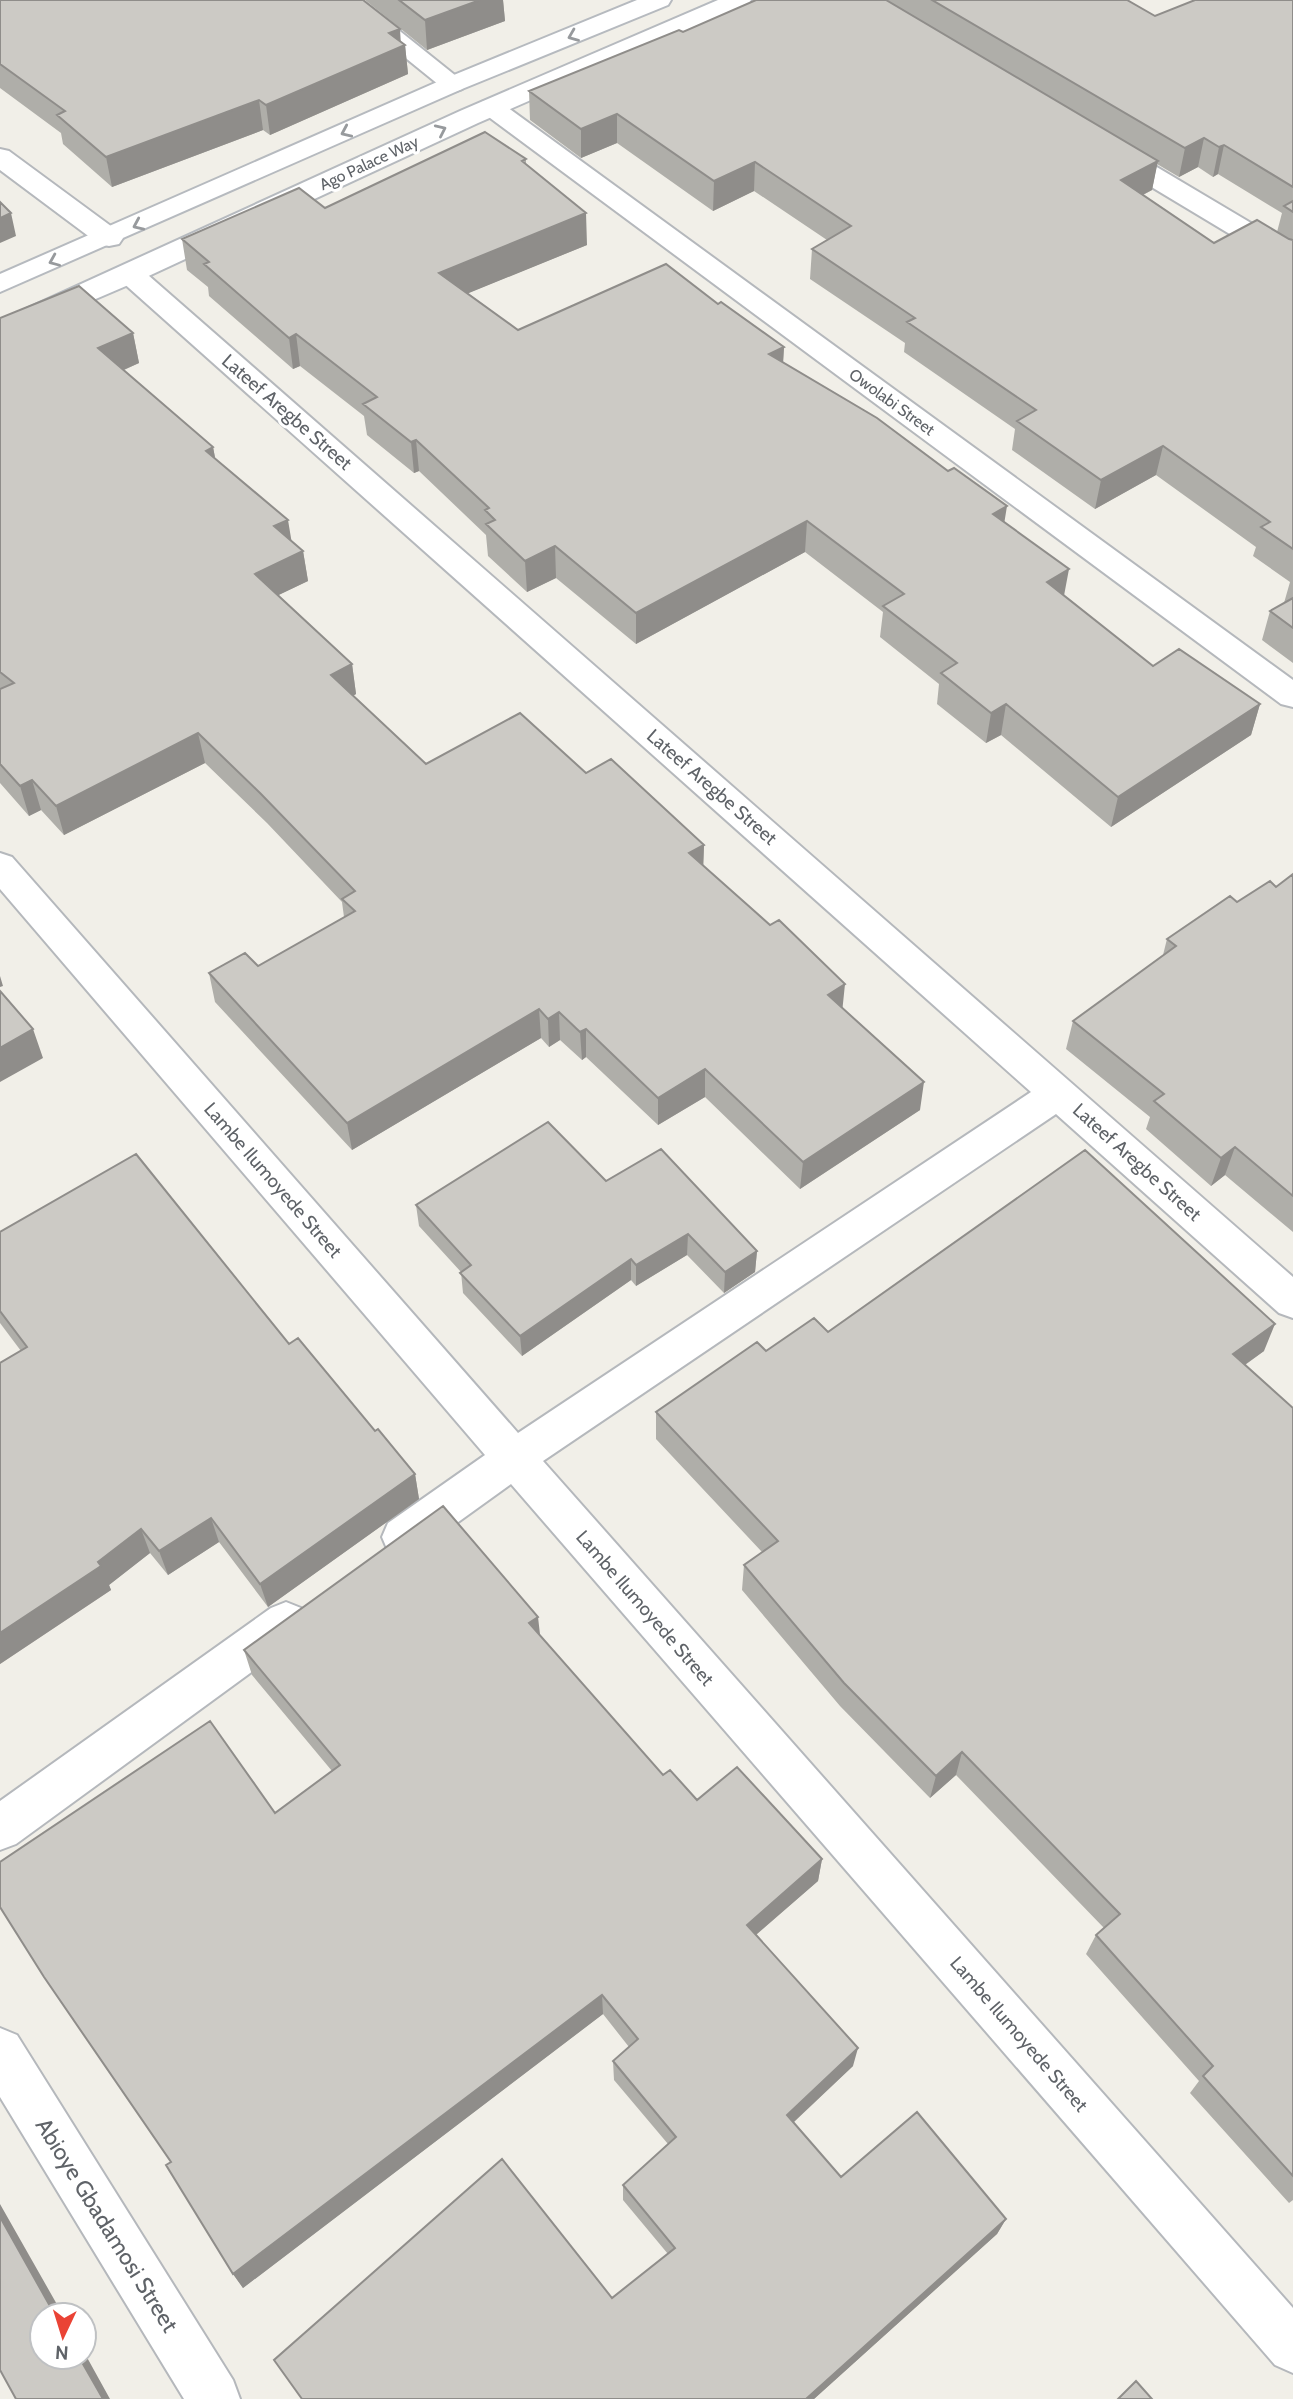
<svg xmlns="http://www.w3.org/2000/svg" width="1293" height="2399" font-family="Cabin,sans-serif">
<style>
.lines{fill:none;stroke-linecap:round;stroke-linejoin:round}
.street-casing{stroke:#b5b8bc;stroke-width:4}
.secondary-casing{stroke:#b6babf;stroke-width:4}
.street{fill:#fff;fill-rule:evenodd}
.secondary{fill:#fff;fill-rule:evenodd}
.wall{fill:#afaea9;fill-rule:evenodd}
.shaded-wall{fill:#8f8d8a}
.building{fill:#cccac5;stroke:#8f8d8a;stroke-width:2}
.oneway{stroke:#979a9d}
.labels{text-anchor:middle;dominant-baseline:central;stroke-width:6;stroke-linejoin:round;paint-order:stroke}
.far-street-label{font-size:16px;fill:#5f6368;stroke:#fff}
.street-label{font-size:19px;fill:#5f6368;stroke:#fff}
.near-street-label{font-size:23px;fill:#5f6368;stroke:#fff}
</style>
<rect width="100%" height="100%" fill="#f1efe8"/>
<g class="lines">
<g class="street-casing">
<path id="street" d="M334,0H361L466,84L462,89L453,92L444,89Z
M491,99L500,102L1293,680V707L1281,704L482,112L478,107L482,102Z
M1109,142L1118,144L1293,248V268L1283,266L1100,156L1096,150L1100,144Z
M0,149L9,151L119,232L123,238L119,244L109,246L99,244L0,170Z
M130,266L140,268L1293,1277V1318L1279,1313L1056,1114L543,1461L1293,2308V2373L1275,2365L511,1484L418,1551L403,1556L388,1551L382,1537L388,1523L485,1455L0,889V853L12,857L518,1433L1031,1092L120,280L116,274L120,268Z
M286,1602L301,1608L308,1622L301,1636L16,1844L0,1850V1801L271,1608Z
M0,2028L17,2035L233,2380L240,2399H184L0,2097Z"/>
</g>
<g class="secondary-casing">
<path id="secondary" d="M637,0H671L668,5L462,89L0,292V274L444,79Z
M718,0H751L748,5L478,123L140,280L0,340V321L460,111Z"/>
</g>
<use href="#street" class="street"/>
<use href="#secondary" class="secondary"/>
</g>
<path class="wall" d="M0,0L401,42L405,45L408,74L270,135L263,130L112,187L63,144L61,133L0,88Z
M365,0H503L505,21L427,50Z
M756,0H1127L1155,16L1293,0V663L1262,640L1270,611L1284,603L1290,582L1253,556L1256,547L1156,475L1095,509L1012,450L1015,429L904,352L905,343L810,279L812,249L827,240L754,191L713,211L617,143L581,158L530,120L529,91L683,32ZM1157,164L1179,177L1198,167L1213,177L1218,174L1282,213L1277,232L1214,243L1143,195L1152,190Z
M526,159V165L587,245L468,293L518,330L718,304L784,347L783,363L1004,522L1064,595L1153,666L1260,704L1251,735L1111,827L1001,735L986,743L937,704L939,684L880,637L883,612L805,552L636,644L556,578L527,592L488,556L486,535L419,471L414,473L367,435L364,416L300,366L293,369L209,296L208,287L187,270L182,239L325,208Z
M0,318L133,333L139,363L124,370L213,447L215,458L292,541L303,551L308,581L278,595L352,664L356,694L353,696L426,764L586,773L704,845L703,866L842,1008L920,1110L800,1189L705,1097L658,1125L586,1057L582,1060L560,1040L549,1047L541,1038L352,1150L215,1002L209,973L258,966L344,917L342,902L267,823L205,763L64,835L41,810L29,816L0,783Z
M1293,874V1232L1225,1175L1211,1186L1146,1129L1150,1117L1066,1049L1073,1021L1163,955L1167,939L1237,902L1276,887Z
M606,1181L757,1251L755,1272L724,1293L687,1255L636,1286L631,1280L522,1356L463,1293L461,1272L419,1226L416,1205Z
M0,1232L289,1344L375,1431L415,1474L419,1499L268,1607L219,1542L168,1575L150,1553L109,1585L111,1590L0,1664L21,1351L0,1323Z
M828,1332L1264,1351L1245,1365L1293,1408V2200L1289,2203L1190,2093L1199,2081L1086,1954L1096,1935L1104,1928L956,1775L930,1798L840,1706L742,1590L744,1565L762,1552L656,1439V1412L766,1351Z
M540,1636L663,1775L697,1800L822,1859L818,1881L756,1935L853,2066L793,2123L841,2177L1006,2219L997,2234L814,2399H302L612,2298L668,2254L623,2200V2185L668,2144L614,2080L613,2061L629,2047L603,2014L243,2288L233,2274L171,2162L275,1813L332,1771L252,1675L244,1650Z"/>
<path class="shaded-wall" d="M480,0H503L505,21L427,50L425,20Z
M400,29L401,46L405,45L408,74L270,135L266,105L389,33Z
M259,100L263,130L112,187L106,157Z
M617,114V143L581,158V129Z
M1204,138L1198,167L1179,177L1185,148Z
M1224,145L1218,174L1213,177L1219,147Z
M1158,161L1152,190L1115,209L1121,180Z
M755,162L754,191L713,211L714,181Z
M11,213L16,236L0,243V218Z
M586,213L587,245L442,304L439,273Z
M133,333L139,363L105,378L98,348Z
M296,334L300,366L293,369L289,338Z
M784,347L782,379L769,354Z
M416,440L419,471L414,473L411,442Z
M1163,446L1156,475L1095,509L1101,480Z
M213,447L219,478L206,451Z
M1007,506L1002,537L993,514Z
M288,520L293,550L274,526Z
M807,521L805,552L636,644V613Z
M555,546L556,578L527,592L525,561Z
M303,551L308,581L260,604L255,574Z
M1069,569L1063,601L1047,582Z
M352,664L356,694L336,705L331,675Z
M1006,704L1001,735L986,743L991,713Z
M1260,704L1251,735L1111,827L1118,797Z
M198,733L205,763L64,835L56,806Z
M32,780L41,810L29,816L20,786Z
M704,845L703,874L689,853Z
M0,976L3,986L0,987Z
M845,984L842,1013L828,995Z
M539,1009L541,1038L352,1150L347,1123Z
M559,1012L560,1040L549,1047L548,1019Z
M33,1029L43,1058L0,1082V1048Z
M586,1029V1057L582,1060L580,1032Z
M705,1069V1097L658,1125V1098Z
M924,1082L920,1110L800,1189L803,1162Z
M1235,1147L1225,1175L1211,1186L1221,1158Z
M688,1234L687,1255L636,1286V1265Z
M757,1251L755,1272L724,1293L725,1272Z
M631,1259V1280L522,1356L520,1336Z
M1275,1324L1264,1351L1222,1381L1233,1354Z
M415,1474L419,1499L268,1607L260,1584Z
M211,1518L219,1542L168,1575L159,1551Z
M141,1529L150,1553L109,1585L111,1590L0,1664V1633L98,1562Z
M538,1617L541,1643L529,1623Z
M962,1752L956,1775L930,1798L936,1776Z
M822,1859L818,1881L744,1945L747,1925Z
M602,1995L603,2014L243,2288L233,2274Z
M858,2048L853,2066L783,2132L787,2115Z
M0,2204L63,2315H55L0,2217Z
M1006,2219L997,2234L814,2399H806Z
M84,2352L110,2399H103L79,2357H84Z"/>
<path class="building" d="M0,0H363L400,29L389,33L405,45L266,105L259,100L106,157L57,115L65,111L0,64Z
M399,0H480L425,20Z
M756,0H886L1158,161L1121,180L1214,243L1257,220L1289,239L1293,240V549L1261,527L1270,522L1163,446L1101,480L1017,421L1036,410L907,322L915,318L812,249L851,226L755,162L714,181L617,114L581,129L529,91L679,30L683,32Z
M932,0H1127L1155,16L1195,0H1293V187L1224,145L1219,147L1204,138L1185,148Z
M485,132L526,159L522,161L586,213L439,273L518,330L666,264L718,304L721,302L784,347L769,354L877,418L948,471L954,468L1007,506L993,514L1069,569L1047,582L1153,666L1179,649L1260,704L1118,797L1006,704L991,713L941,673L957,663L883,606L904,594L807,521L636,613L555,546L525,561L486,524L495,520L485,510L489,508L416,440L411,442L363,404L377,397L296,334L289,338L204,264L209,262L182,239L299,188L325,208Z
M1293,201V212L1284,206Z
M0,202L11,213L0,218Z
M79,286L133,333L98,348L213,447L206,451L288,520L274,526L303,551L255,574L352,664L331,675L426,764L520,713L586,773L611,759L704,845L689,853L770,925L779,920L845,984L828,995L924,1082L803,1162L705,1069L658,1098L586,1029L580,1032L559,1012L548,1019L539,1009L347,1123L209,973L245,953L258,966L355,911L342,899L355,891L261,794L198,733L56,806L32,780L20,786L0,764V689L14,683L0,672V318Z
M1293,598V628L1270,611Z
M1293,874V1196L1235,1147L1221,1158L1154,1101L1164,1094L1073,1021L1176,946L1167,939L1230,896L1237,902L1270,881L1276,887Z
M0,991L33,1029L0,1048Z
M548,1122L606,1181L661,1149L757,1251L725,1272L688,1234L636,1265L631,1259L520,1336L460,1273L471,1265L416,1205Z
M1085,1150L1275,1324L1233,1354L1293,1408V2176L1203,2076L1213,2066L1096,1935L1120,1914L962,1752L936,1776L844,1683L744,1565L778,1541L656,1412L757,1342L766,1351L814,1318L828,1332Z
M136,1154L289,1344L298,1338L375,1431L378,1429L415,1474L260,1584L211,1518L159,1551L141,1529L98,1562L101,1566L0,1633V1363L27,1347L0,1311V1232Z
M443,1506L538,1617L529,1623L663,1775L670,1770L697,1800L737,1767L822,1859L747,1925L858,2048L787,2115L841,2177L917,2112L1006,2219L806,2399H302L274,2360L502,2159L612,2298L675,2248L623,2185L676,2137L613,2061L638,2039L602,1995L233,2274L166,2165L171,2162L44,1977L0,1907V1862L210,1721L275,1813L340,1765L244,1650Z
M0,2217L55,2315H42V2357H79L103,2399H16L0,2370Z
M1136,2381L1152,2399H1118Z"/>
<defs><path id="oneway-chevron" d="M-2-3.5L2.5 0L-2 3.5" fill="none" stroke-width="1.6" stroke-linecap="round" stroke-linejoin="round" transform="scale(1.75)"/></defs>
<g class="oneway">
<use href="#oneway-chevron" transform="translate(573 36) rotate(158)"/>
<use href="#oneway-chevron" transform="translate(441 130) rotate(-25)"/>
<use href="#oneway-chevron" transform="translate(346 132) rotate(156)"/>
<use href="#oneway-chevron" transform="translate(138 225) rotate(156)"/>
<use href="#oneway-chevron" transform="translate(54 261) rotate(157)"/>
</g>
<g class="labels">
<g class="far-street-label">
<text transform="translate(369 163) rotate(-25)">Ago Palace Way</text>
<text transform="translate(892 402) rotate(36)">Owolabi Street</text>
</g>
<g class="street-label">
<text transform="translate(287 412) rotate(41)">Lateef Aregbe Street</text>
<text transform="translate(712 787) rotate(41)">Lateef Aregbe Street</text>
<text transform="translate(1137 1162) rotate(42)">Lateef Aregbe Street</text>
<text transform="translate(273 1180) rotate(49)">Lambe Ilumoyede Street</text>
<text transform="translate(645 1608) rotate(49)">Lambe Ilumoyede Street</text>
<text transform="translate(1019 2034) rotate(49)">Lambe Ilumoyede Street</text>
</g>
<g class="near-street-label">
<text transform="translate(107 2225) rotate(58)">Abioye Gbadamosi Street</text>
</g>
</g>
<g transform="translate(63 2336) rotate(184)"><circle r="33" fill="#ffffff" stroke="#bfc1c3" stroke-width="2"/>
<path d="M0-5L12 26L0 18L-12 26Z" fill="#ea4335"/>
<text y="-10" font-size="19" font-weight="bold" text-anchor="middle" fill="#5f6368">N</text>
</g>
</svg>
